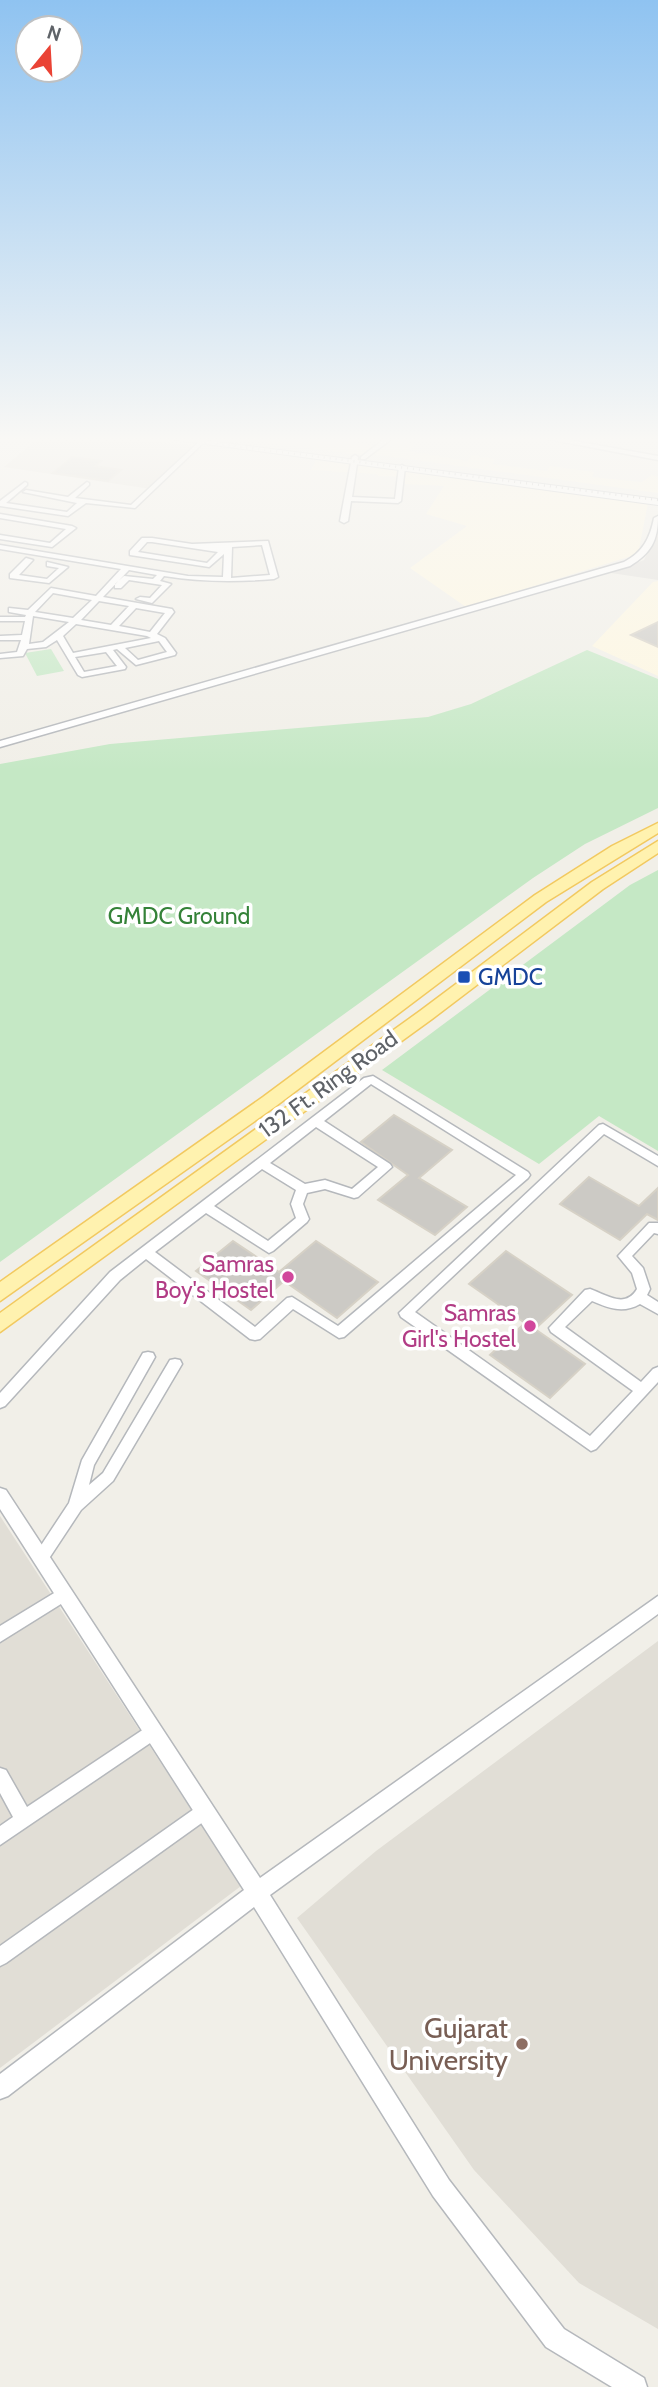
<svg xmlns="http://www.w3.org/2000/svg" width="658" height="2387" font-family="Cabin,sans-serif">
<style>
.commercial{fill:#fef7e0}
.industrial{fill:#e0deda}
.education{fill:#e1ded6}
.green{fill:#c5e8c5}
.building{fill:#cccac5;stroke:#d6d1c6;stroke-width:2}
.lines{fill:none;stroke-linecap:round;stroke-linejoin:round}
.minor-casing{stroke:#b5b8bc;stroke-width:3}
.tertiary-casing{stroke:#b5b8bc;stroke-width:3}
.secondary-casing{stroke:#b6babf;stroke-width:2}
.primary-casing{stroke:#f2c960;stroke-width:3}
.minor{fill:#fff;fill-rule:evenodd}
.tertiary{fill:#fff;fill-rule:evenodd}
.secondary{fill:#fff;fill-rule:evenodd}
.primary{fill:#fff2af;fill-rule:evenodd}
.rail{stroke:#b6b7b8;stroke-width:2.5;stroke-dasharray:1 5;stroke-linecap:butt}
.transit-dot{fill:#1a4fb4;stroke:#fff;stroke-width:2.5}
.hotel-dot{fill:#d1479c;stroke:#fff;stroke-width:2.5}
.education-dot{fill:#8d6e63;stroke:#fff;stroke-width:2.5}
.labels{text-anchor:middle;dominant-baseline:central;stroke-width:7;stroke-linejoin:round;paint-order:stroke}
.park-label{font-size:23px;fill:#348238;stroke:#fff}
.transit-label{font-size:23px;fill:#164399;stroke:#fff;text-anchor:start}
.street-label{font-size:23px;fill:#5f6368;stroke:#fff}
.hotel-label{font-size:23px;fill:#b23c85;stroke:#fff;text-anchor:end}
.near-education-label{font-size:28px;fill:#785e54;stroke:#fff;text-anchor:end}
</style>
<rect width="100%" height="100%" fill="#f1efe8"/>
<path class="commercial" d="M223,437H321L375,446L362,455Z
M391,439L415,444L408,451L467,461L472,455L495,459L492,464L547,471L550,466L594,472L592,477L642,482L652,475L658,477V493L371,454Z
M316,459L648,503L638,554L466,607L410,568L467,526L426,514L444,486L405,484V477L378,476L377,474L311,470Z
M658,581V676L592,646L653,582Z"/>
<path class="industrial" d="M658,531V580L611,573L644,560Z"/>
<path class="education" d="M40,437H118L196,446L151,489L4,467Z
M0,1516L241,1886L0,2068Z
M658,1641V2329L579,2283L474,2170L297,1918L376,1851Z"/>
<path class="green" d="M51,649L64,671L37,676L25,653Z
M587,650L658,679V808L585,844L533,878L0,1262V764L110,744L428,717L471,704Z
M658,870V1151L599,1116L539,1164L382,1070L630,885Z"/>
<path class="building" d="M72,457L101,461L95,466L121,470L108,481L53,473Z
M658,622V647L631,635Z
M394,1115L452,1150L419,1178L467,1207L435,1235L378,1200L408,1175L361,1142Z
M589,1177L639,1206L658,1188V1220L647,1214L620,1240L560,1204Z
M233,1241L279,1272L316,1241L378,1282L337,1318L284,1281L251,1310L196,1271Z
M506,1251L572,1295L535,1329L585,1364L550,1398L490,1355L525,1323L469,1284Z"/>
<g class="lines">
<g class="minor-casing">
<path id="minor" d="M387,437H394L365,459H361V457Z
M201,440L203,441V443L135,508L86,503L68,516L0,506V501L25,482L27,483V485L6,503L67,512L77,503L23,492L26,490L68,497L87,482L89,483V485L75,498L131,505Z
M355,455L358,457L352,497L395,499L399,467L402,465L405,467L401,501L398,503L351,501L348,521L344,523L340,521L352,457Z
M0,514L72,526L76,528L52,547L0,539V535L50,543L66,529L0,518Z
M658,516C658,541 651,553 630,566L0,747V741L624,562C643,552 650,538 654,518Z
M142,538H152L192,544L268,541L278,577L274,579C237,582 201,582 164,576L160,581L171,584L152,603L136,599L140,597L150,598L162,585L129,580L121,588H115V584L124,576L153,579L157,575L129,570L103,597L172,609L174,612L157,634L165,638L176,653L175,655L136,665L117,649L113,650L126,667L125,669L82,677L78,675L57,640L46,647L27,649L23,656L0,658V654L17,652L21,640H0V636L22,635L25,621H0V617H25L26,615L9,612V608L28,610L51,588L96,596L121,569L0,549V545L188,576L223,577L224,554L209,567L130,555V551ZM147,542H152L218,552L207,563L138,552ZM262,545L270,575L231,578L232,547ZM53,593L92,600L73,618L35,612ZM99,601L129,606L111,625L81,620ZM136,608L165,613L150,632L119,626ZM33,616L69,622L43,642L29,644ZM76,624L147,636L151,638L73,653L63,636ZM159,641L167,652L138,660L125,648ZM106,652L117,666L84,672L75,657Z
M26,558L33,560L19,575L47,579L59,568L47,566V562L68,567L49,583L10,578V574Z
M373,1076L528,1172L530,1175L528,1178L344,1337L339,1338L293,1309L260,1339L255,1340L250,1339L146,1259L120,1280L5,1406L0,1408V1393L110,1272L364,1078ZM371,1084L516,1175L338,1326L292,1297L287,1298L255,1327L155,1252L206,1213L269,1253L273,1251L307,1222L309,1219L303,1204L307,1193L325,1189L354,1198L358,1197L392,1167L390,1164L324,1121ZM316,1127L378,1167L352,1189L325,1180L305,1184L270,1163ZM262,1169L296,1190L291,1204L296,1218L268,1241L214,1206Z
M603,1124L658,1156V1166L604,1134L415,1312L590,1436L633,1391L551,1332L549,1328L585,1290L590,1289C607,1295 625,1309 637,1289L632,1273L618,1256L649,1223H658V1234L654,1233L632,1256L643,1268L650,1289L647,1295L658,1302V1314L640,1304C623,1314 608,1308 592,1301L565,1327L641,1382L653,1369L658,1367V1382L596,1449L591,1451L401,1317L399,1313L599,1125Z
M148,1352L153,1353L155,1357L94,1465L89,1485L103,1473L170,1360L175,1359L180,1360L182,1364L113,1481L81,1510L46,1563L41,1565L36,1563L33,1558L36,1553L69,1503L82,1460L143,1353Z
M64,1587L69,1589L72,1594L69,1599L0,1642V1626Z
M153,1723L159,1725L161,1731L159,1737L0,1845V1826L13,1817L0,1793V1768L6,1770L27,1807Z
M204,1802L210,1805L213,1811L210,1817L6,1963L0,1966V1946Z"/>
</g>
<g class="tertiary-casing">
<path id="tertiary" d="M537,437H552L658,456V460Z
M0,1488L6,1490L260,1878L658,1596V1614L270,1895L449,2180L564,2329L644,2378L647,2387H612L546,2347L433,2196L254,1907L8,2096L0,2099V2074L244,1890L0,1509Z"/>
</g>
<g class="secondary-casing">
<path id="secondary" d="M154,437H179L658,499V505Z"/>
</g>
<g class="primary-casing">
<path id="primary" d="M658,823V833L546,902L276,1106L0,1301V1282L263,1097L535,895L612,846Z
M658,841V853L603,889L432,1019L0,1332V1313L420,1011L592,882Z"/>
</g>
<use href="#minor" class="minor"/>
<use href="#tertiary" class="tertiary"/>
<use href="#secondary" class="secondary"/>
<use href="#primary" class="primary"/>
<path class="rail" d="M163,437L658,500"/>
</g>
<linearGradient id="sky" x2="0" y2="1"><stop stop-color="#8fc3f1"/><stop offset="0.57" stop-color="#f9f8f5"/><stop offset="1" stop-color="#f9f8f5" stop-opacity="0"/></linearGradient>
<rect width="658" height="771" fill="url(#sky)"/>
<rect class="transit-dot" x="457" y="970" width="14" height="14" rx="3.5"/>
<g class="hotel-dot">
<circle cx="288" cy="1277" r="7"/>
<circle cx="530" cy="1326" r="7"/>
</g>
<circle class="education-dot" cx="522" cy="2044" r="7"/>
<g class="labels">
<g class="park-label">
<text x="179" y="916">GMDC Ground</text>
</g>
<g class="transit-label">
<text x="478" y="977">GMDC</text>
</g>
<g class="street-label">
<text transform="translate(328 1084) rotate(-36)">132 Ft. Ring Road</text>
</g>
<g class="hotel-label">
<text x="274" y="1264">Samras<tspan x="274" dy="26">Boy's Hostel</tspan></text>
<text x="516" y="1313">Samras<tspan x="516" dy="26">Girl's Hostel</tspan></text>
</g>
<g class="near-education-label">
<text x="508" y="2028">Gujarat<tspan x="508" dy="32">University</tspan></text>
</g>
</g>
<g transform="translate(49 49) rotate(18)"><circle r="33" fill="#ffffff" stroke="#bfc1c3" stroke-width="2"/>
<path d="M0-5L12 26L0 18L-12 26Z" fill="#ea4335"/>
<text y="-10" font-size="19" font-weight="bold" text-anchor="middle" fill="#5f6368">N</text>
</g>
</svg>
